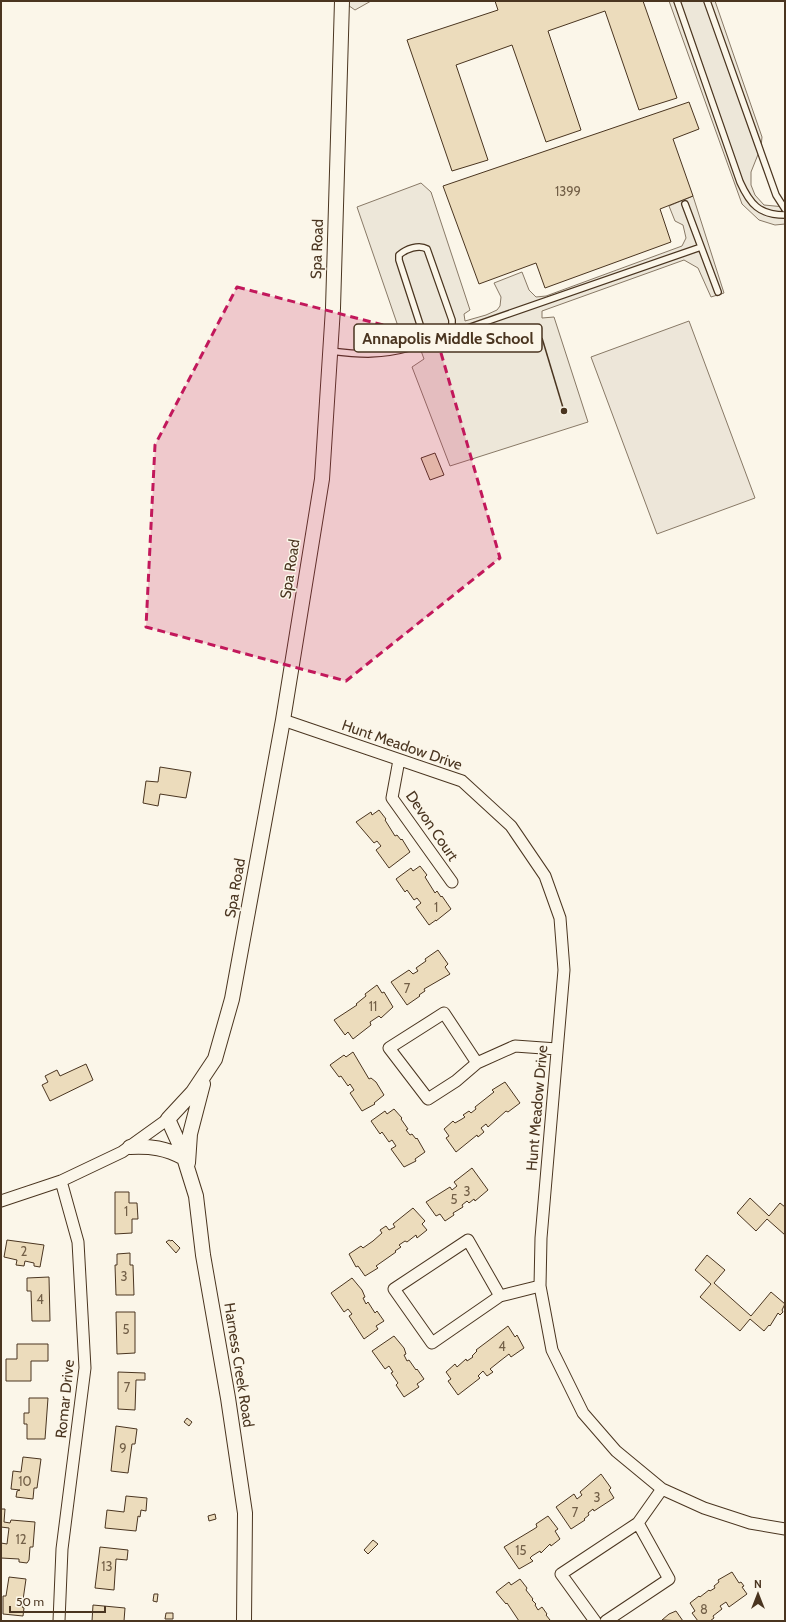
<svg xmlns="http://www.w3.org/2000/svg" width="786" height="1622" font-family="Cabin,sans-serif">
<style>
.green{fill:#ede6d9;stroke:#887966}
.parking{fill:#ede7d9;stroke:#887966}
.building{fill:#ecdcbc;stroke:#4a3520}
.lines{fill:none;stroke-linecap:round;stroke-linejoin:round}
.service-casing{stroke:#4a3520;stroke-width:8}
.minor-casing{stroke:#4a3520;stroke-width:13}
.tertiary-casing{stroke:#4a3520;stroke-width:16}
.service{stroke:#fbf6e9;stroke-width:5.5}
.minor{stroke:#fbf6e9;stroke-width:11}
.tertiary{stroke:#fbf6e9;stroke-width:14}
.marked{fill:#c2185b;fill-opacity:0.2;stroke:#c2185b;stroke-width:3;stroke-dasharray:8 5;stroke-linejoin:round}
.labels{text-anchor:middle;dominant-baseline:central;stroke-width:3;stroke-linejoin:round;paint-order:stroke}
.number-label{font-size:13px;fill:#725f47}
.street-label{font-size:15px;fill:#4a3520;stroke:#fbf6e9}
.leader{fill:none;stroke:#4a3520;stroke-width:1.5}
.callout-dot{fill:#4a3520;stroke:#fbf6e9;stroke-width:1.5}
.callout{fill:#fbf6e9;stroke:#4a3520;stroke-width:1.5}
.callout-label{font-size:16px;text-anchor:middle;font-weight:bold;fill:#4a3520}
</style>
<rect width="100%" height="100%" fill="#fbf6e9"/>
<path class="green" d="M689,321L755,498L657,534L591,357Z"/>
<path class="parking" d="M342,1H371L355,10Z
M669,1H715L762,137L761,147L751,172V185L755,195L764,205L785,207V224L775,225L759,220L742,204Z
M421,183L431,192L470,310L464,314L465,321L486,315L497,310L500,306L501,297L494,283L522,272L529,290L536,297L546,296L682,246L686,238L683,225L675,221L669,206L693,196L724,293L711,297L698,268L684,260L542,311V318L554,317L588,422L450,466L412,367L424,359L416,337L410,334L401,335L357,207Z"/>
<path class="building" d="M495,1H643L677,98L639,110L605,11L548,31L581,130L546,142L512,45L456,65L488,160L452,171L407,40L498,10Z
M689,102L699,129L673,139L693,196L660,209L671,242L545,288L536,263L479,284L443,186Z
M435,453L444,475L430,480L421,458Z
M160,767L191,772L186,798L160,794L158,806L143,803L146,781L158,782Z
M379,810L386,819L385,820L395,836L397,835L401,840L402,839L410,852L389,868L376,850L381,846L377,841L374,843L356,822L371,812L372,815Z
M420,866L427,875L425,877L435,893L437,891L441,897L442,896L451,909L436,921V920L429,925L416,907L421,903L417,898L414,900L407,890L405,892L396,879L411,868L413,871Z
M438,950L448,964L445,967L450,974L424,989L425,991L419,995L420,996L407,1005L391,982L409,970L413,974L418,971L416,968L426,961L425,959Z
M377,985L382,993L384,992L393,1007L381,1018L379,1016L370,1022L371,1025L353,1039L348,1032L345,1035L334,1020L357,1005L356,1004L366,996L365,994Z
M353,1052L369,1079L371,1078L376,1082L384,1095L374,1103L375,1104L362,1111L350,1093L354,1090L350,1084L348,1086L341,1076L339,1077L330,1065L344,1055L346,1057Z
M86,1064L93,1080L50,1101L42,1085L48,1082L45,1076L57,1070L60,1076Z
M505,1082L520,1103L508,1112L506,1111L488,1127L486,1124L481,1128L484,1132L478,1137L477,1135L456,1152L446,1138L449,1136L444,1129L453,1121L455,1123L462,1119L465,1117L463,1115L469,1111L471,1113L476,1109L475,1107L494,1092L492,1090Z
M394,1109L402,1118L401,1119L408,1129L406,1130L410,1135L412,1134L416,1139L417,1138L425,1152L415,1159L416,1161L404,1167L391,1149L396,1146L392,1140L389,1142L382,1132L380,1134L371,1121L385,1111L387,1114Z
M472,1168L488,1190L475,1201L474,1199L469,1203L467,1201L462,1205L463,1207L453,1213L454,1215L445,1221L440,1214L436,1216L426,1202L450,1187L452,1190L457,1186L454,1182Z
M115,1192H129V1203H137L138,1219H132V1233L115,1234Z
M750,1198L769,1216L780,1203L785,1207V1235L767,1219L756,1231L737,1213Z
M413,1208L425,1221L422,1224L427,1230L417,1238L416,1235L407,1242L405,1241L399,1245L401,1247L395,1251L396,1252L376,1266L378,1268L365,1276L358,1266L356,1267L349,1254L361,1246L363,1248L373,1241L382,1233L380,1230L386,1226L389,1230L395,1227L393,1224Z
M7,1240L44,1245L40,1267L34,1266V1263L25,1261L24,1266L16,1265L17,1260L4,1257Z
M169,1240L171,1241L172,1240L180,1248L176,1253L168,1244L166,1242Z
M130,1253V1265H133L134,1295H116L115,1265H117V1254Z
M707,1255L725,1270L714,1283L751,1316L771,1292L785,1304L782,1310L783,1312L780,1315L778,1313L770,1326L769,1325L764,1331L750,1319L740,1331L700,1297L711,1284L695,1270Z
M49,1277L50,1321H32L31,1291H27V1278Z
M352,1278L362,1290L365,1297L363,1298L366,1304L368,1302L375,1313L377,1311L384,1321L376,1326L378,1329L364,1339L349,1316L352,1314L348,1309L344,1312L331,1293Z
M116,1312H135V1353L117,1354Z
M508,1326L515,1337L517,1335L524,1348L511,1357L509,1354L500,1361L490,1369L493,1372L487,1376L483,1371L478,1376L480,1378L458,1395L448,1381L451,1379L446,1372L455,1364L457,1367L466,1359L467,1361L473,1357L472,1356L477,1351L476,1350Z
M394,1336L404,1348L406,1354L404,1355L407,1361L409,1360L416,1370L417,1369L424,1379L417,1384L419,1387L404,1397L396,1385L398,1383L391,1373L393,1372L389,1366L385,1369L372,1351Z
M17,1344H48V1361H31V1381H6V1359H17Z
M118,1372L145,1373V1380H136L135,1410L118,1409Z
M29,1398H48L45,1439H27V1424H24V1413H29Z
M187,1418L192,1422L189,1426L184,1422Z
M116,1426L137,1429L135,1444H132L128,1473L111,1471Z
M23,1457L41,1459L37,1488H34L33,1499L16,1497L17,1491L20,1490L11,1489L13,1471L21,1472Z
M601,1474L611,1488L609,1490L614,1498L594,1511L593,1509L588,1513L589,1515L584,1519L585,1520L571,1529L556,1507L574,1494L577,1499L582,1495L580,1492Z
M126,1496L147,1498L146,1511L141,1510L140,1517L138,1516L136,1531L105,1528L107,1510L124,1512Z
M1,1509H5L4,1522L10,1523L11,1520L35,1522L33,1547H30L29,1560L27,1563L19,1562V1559L1,1558V1543L7,1544L9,1528L1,1527Z
M215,1514L216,1519L209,1521L208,1516Z
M548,1516L558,1529L555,1531L560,1539L551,1546L550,1544L541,1553L540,1551L532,1556L530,1558L533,1561L519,1569L504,1547L534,1529L537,1527L536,1524Z
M373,1540L378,1544L368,1554L364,1550Z
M100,1547L128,1550L127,1560L116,1559L114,1590L95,1588Z
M732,1572L739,1583L741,1582L744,1586L742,1587L747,1594L729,1607L726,1602L720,1606L722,1609L713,1616L714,1618L710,1621H698L692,1613L695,1611L690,1603L699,1596L700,1597L709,1590L710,1591L715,1588L714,1586L719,1582L718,1580Z
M9,1577L26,1579L22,1607L24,1608L23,1616L3,1614V1596H6Z
M520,1579L527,1588L526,1590L533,1599L532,1600L536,1604L535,1605L538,1610L542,1607L547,1614L546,1615L550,1620L548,1621H519L507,1603L506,1604L496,1592L509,1582L511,1585Z
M154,1594H158L157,1602L153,1601Z
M93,1605L125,1608L124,1621H92Z
M676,1611L683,1621L662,1620L669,1614Z
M166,1613H173V1619H165Z"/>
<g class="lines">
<g class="service-casing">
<path id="service" d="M677,1L740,182C750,204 759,215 785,215
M707,1L776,195L785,209
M685,204L718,292
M426,343L399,260V255C406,249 419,244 427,249L452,320V334
M330,351C363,355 380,356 413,347L701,247"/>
</g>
<g class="minor-casing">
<path id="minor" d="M283,720L462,781L511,826L545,876L560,918L564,970L541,1238L540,1286L552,1350L583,1413L616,1451L662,1489L704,1508L750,1523L785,1529
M399,760L392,798L452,882
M477,1063L456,1081L428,1099L389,1048L444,1013L477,1063L515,1046L557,1049
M1,1201L61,1181L122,1152L168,1119
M500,1296L468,1240L394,1289L432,1343L500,1296L540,1286
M59,1621L62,1549L85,1368L78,1242L61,1181
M595,1621L561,1574L638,1523L662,1489
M606,1621L669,1579L638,1523"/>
</g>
<g class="tertiary-casing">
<path id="tertiary" d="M130,1147C151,1146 166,1148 184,1158
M188,1163L190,1134L203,1084
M244,1621L245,1513L228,1398L203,1255L196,1196L181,1148L168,1119L193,1092L215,1059L232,999L283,720L322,479L333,308L342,1"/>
</g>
<use href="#service" class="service"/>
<use href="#minor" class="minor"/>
<use href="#tertiary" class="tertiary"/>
</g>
<path class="marked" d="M237,287L437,339L500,558L346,681L146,627L155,445Z"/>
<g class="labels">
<g class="number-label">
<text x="568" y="191">1399</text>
<text x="436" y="907">1</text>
<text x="407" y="988">7</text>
<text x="373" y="1006">11</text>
<text x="467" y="1191">3</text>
<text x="454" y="1199">5</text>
<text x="126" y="1211">1</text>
<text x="24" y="1251">2</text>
<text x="124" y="1276">3</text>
<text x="40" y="1299">4</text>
<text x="126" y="1329">5</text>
<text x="502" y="1346">4</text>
<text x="127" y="1387">7</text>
<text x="123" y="1448">9</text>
<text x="25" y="1481">10</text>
<text x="597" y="1497">3</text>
<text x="575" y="1512">7</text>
<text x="21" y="1539">12</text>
<text x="521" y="1550">15</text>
<text x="107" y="1566">13</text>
<text x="704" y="1609">8</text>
</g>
<g class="street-label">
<text transform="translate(317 249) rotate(-88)">Spa Road</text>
<text transform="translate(290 569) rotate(-81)">Spa Road</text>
<text transform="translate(402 745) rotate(19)">Hunt Meadow Drive</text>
<text transform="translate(432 826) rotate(56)">Devon Court</text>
<text transform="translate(235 888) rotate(-80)">Spa Road</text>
<text transform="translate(537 1108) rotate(-85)">Hunt Meadow Drive</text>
<text transform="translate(239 1365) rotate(81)">Harness Creek Road</text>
<text transform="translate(65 1399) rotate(-84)">Romar Drive</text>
</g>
</g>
<path class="leader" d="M564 411L542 338"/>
<circle class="callout-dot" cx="564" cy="411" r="4"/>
<rect class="callout" x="354" y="324" width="188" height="28" rx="4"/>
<g class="callout-label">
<text x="448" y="344">Annapolis Middle School</text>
</g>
<rect width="786" height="1622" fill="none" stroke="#4a3520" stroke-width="4"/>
<g transform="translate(758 1594)" stroke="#fbf6e9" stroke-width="3" paint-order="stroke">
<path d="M0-3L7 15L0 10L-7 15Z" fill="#4a3520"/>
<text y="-6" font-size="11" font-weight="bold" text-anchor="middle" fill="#4a3520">N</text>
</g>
<path d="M10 1606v6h95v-6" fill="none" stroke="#4a3520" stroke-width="2"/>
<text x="16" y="1606" font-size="12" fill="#4a3520" stroke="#fbf6e9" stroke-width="3" paint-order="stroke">50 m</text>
</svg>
